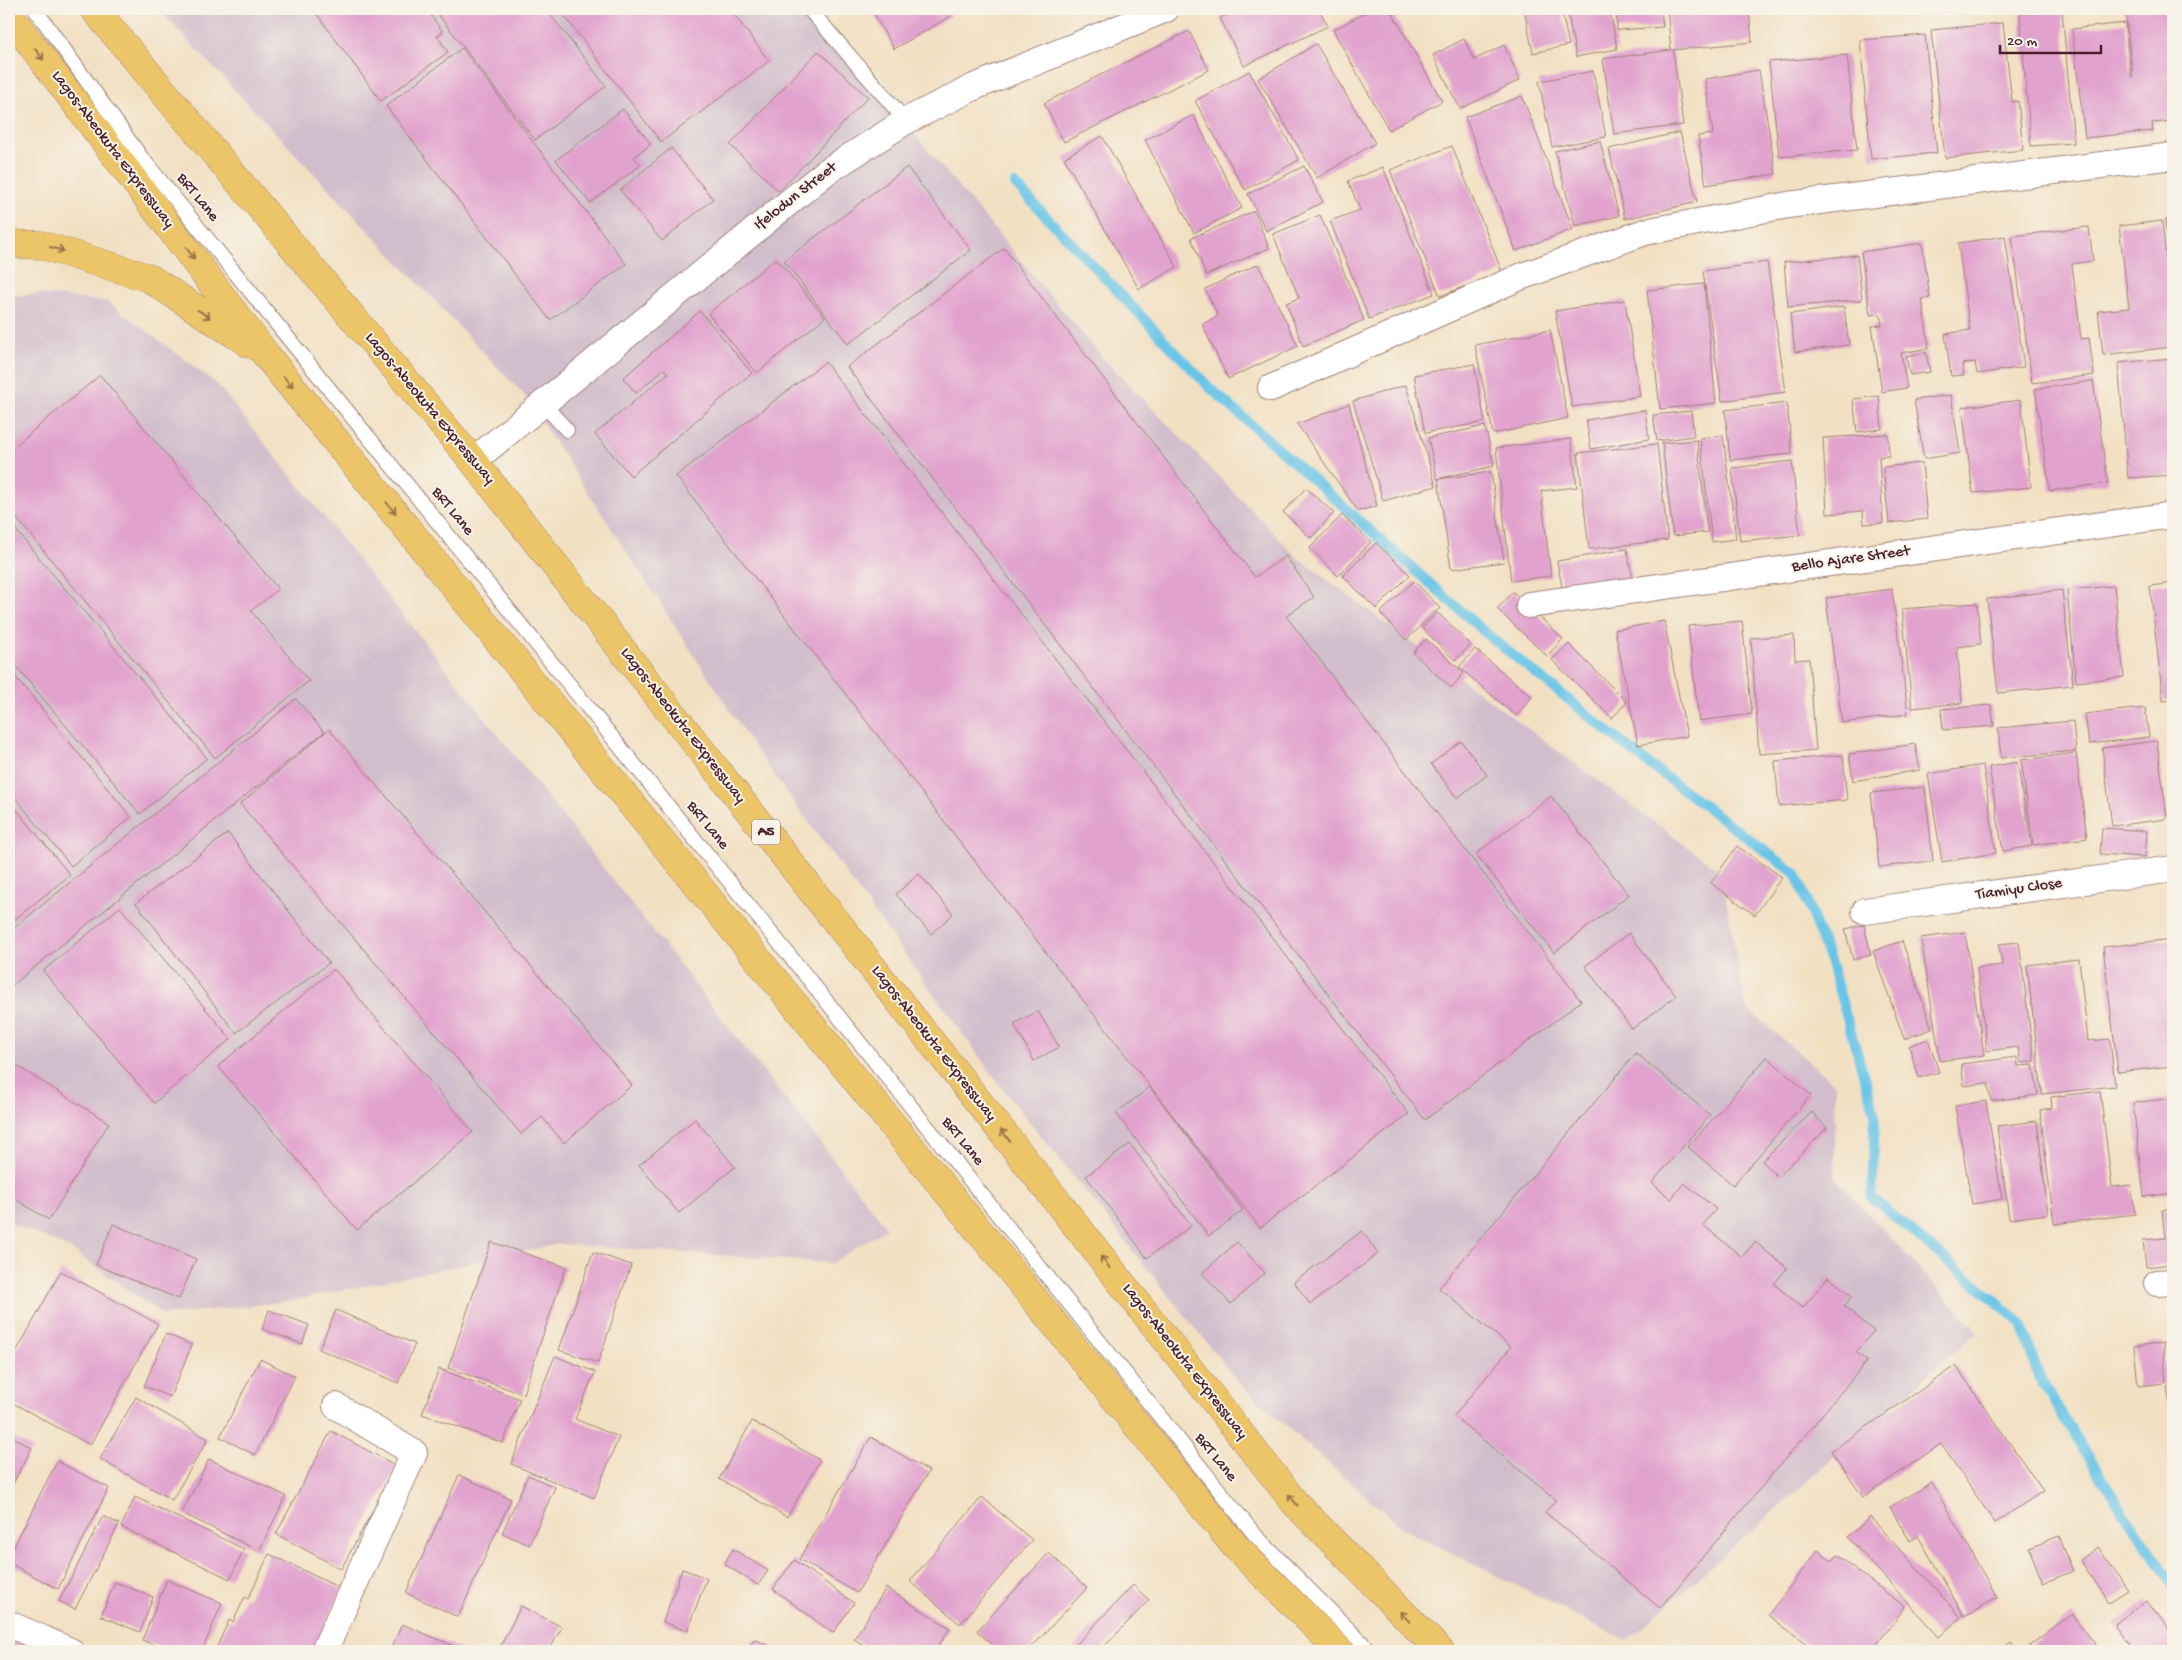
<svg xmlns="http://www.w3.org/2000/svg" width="2182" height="1660" font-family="'Gochi Hand',sans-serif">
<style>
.industrial{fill:#d1bdcb}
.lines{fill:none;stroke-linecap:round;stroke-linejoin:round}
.stream{stroke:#69c5e7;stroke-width:10}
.building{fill:#e1a2ce}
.service-casing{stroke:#9e8077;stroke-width:16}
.minor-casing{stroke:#9e8077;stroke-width:28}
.trunk-casing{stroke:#9e8077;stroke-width:29}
.service{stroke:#fff;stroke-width:14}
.minor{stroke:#fff;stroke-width:26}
.trunk{stroke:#edc569;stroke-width:28}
.oneway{stroke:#9c724a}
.labels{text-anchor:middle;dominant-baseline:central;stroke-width:4;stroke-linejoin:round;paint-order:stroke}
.shield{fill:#f7f3e8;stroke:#7e5f64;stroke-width:1}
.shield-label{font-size:15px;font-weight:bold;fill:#4a1f2b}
.street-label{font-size:16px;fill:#4a1f2b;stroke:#f7f3e8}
</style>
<rect width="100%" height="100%" fill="#f7f3e8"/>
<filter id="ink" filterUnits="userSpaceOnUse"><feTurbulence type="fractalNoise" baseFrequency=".02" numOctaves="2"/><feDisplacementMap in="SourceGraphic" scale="10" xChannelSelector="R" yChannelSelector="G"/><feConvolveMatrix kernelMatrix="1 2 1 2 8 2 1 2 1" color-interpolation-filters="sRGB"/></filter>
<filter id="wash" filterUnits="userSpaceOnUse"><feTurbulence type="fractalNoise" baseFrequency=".0096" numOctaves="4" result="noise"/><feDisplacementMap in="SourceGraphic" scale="20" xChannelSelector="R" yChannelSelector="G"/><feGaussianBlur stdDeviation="1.12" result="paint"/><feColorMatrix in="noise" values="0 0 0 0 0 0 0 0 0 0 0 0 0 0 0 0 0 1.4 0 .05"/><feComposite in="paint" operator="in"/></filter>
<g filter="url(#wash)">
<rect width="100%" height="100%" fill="#f2e0c3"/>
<path class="industrial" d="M158,9H805L900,117L1101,356L1298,558L1721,872L1746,1008L1835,1084V1178L1977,1331L1627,1641L1402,1528L1242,1387L1000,1085L756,750L525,396Z
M40,294L108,302L217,384L467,695L887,1228L832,1263L558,1244L292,1301L163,1315L69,1248L9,1222V296Z"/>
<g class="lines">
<path class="stream" d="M1015,184L1209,387L1489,636L1650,765L1796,874L1831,964L1875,1114L1872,1198L2022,1323L2040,1379L2127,1518L2173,1585"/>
</g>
<g id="blocks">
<path class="building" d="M313,9H426L443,32L437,36L448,52L381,101Z
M434,9H546L606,86L535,140Z
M559,9H730L769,61L661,142Z
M871,9H947L951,16L894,49Z
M1240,9H1319L1328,26L1244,66L1220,18Z
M1372,9H1390L1442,101L1389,130L1333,30Z
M1524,9H1561L1569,45L1533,53Z
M1567,9H1610L1617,49L1576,57Z
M1616,9H1661L1663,27L1617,30Z
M1667,9H1749L1752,42L1673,50L1683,125L1614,134L1603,59L1671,50Z
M2125,9H2173V31H2171L2173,51V121L2152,123L2153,131L2085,138L2072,29L2125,23L2131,77H2133Z
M2062,10L2074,143L2031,146L2020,14Z
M2003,23L2012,102L2018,101L2023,150L1945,158L1931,30Z
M1189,31L1209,70L1064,142L1044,103Z
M1925,35L1937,153L1871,159L1860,40Z
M1464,39L1474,60L1504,45L1520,80L1460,109L1433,55Z
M1316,44L1375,143L1317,178L1258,79Z
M462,48L626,264L550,320L386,106Z
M818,51L868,97L779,191L730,145Z
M1847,55L1857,150L1779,157L1769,62Z
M1759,70L1776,174L1706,185L1698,136L1713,134L1705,79Z
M1249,71L1299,160L1245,190L1195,101Z
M1593,71L1606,137L1552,147L1539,81Z
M1522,96L1573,229L1516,251L1465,117Z
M623,109L651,144L634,157L641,165L590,203L556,160Z
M1193,115L1242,208L1194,233L1145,140Z
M1680,132L1697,202L1625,219L1609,149Z
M1102,136L1177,267L1139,289L1064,158Z
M1600,141L1619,216L1575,226L1555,151Z
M1452,146L1502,272L1440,296L1390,170Z
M671,148L713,199L662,241L620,190Z
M1304,166L1323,202L1266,231L1248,194Z
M907,167L971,250L848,344L784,261Z
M1383,167L1434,294L1369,319L1330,221L1360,210L1348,181Z
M1254,211L1269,248L1206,275L1191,238Z
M1320,215L1364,320L1303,346L1286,303L1299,298L1273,234Z
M2173,219V282H2172L2165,220Z
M2162,221L2173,323V347L2103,355L2098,311L2129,308L2119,226Z
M2089,227L2093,261L2072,264L2081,339L2089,338L2094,375L2032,383L2012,236Z
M2005,236L2024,367L1977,374L1975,362L1962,364L1964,375L1951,376L1945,334L1970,330L1958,243Z
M1922,243L1930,298L1922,299L1929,348L1901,353L1907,388L1882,392L1872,326L1882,325L1880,314L1870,315L1861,252Z
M1004,248L1255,577L1286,556L1314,597L1286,616L1581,1001L1425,1120L847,367Z
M1857,255L1862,300L1788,307L1784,262Z
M776,258L825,317L757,373L708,314Z
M1767,262L1786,392L1722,401L1703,271Z
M1258,264L1298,346L1228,379L1202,324L1218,316L1205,289Z
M1704,284L1716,403L1660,409L1647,290Z
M1625,300L1640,396L1572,407L1555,311Z
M1844,307L1849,345L1795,352L1790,314Z
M700,311L752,373L631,476L595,434L668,373L664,369L636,393L623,378Z
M1550,330L1568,418L1493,434L1475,345Z
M1926,352L1930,372L1910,375L1906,356Z
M2173,358V475L2128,478L2118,363Z
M825,362L1409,1114L1260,1228L676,476Z
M1474,364L1485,422L1425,433L1414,375Z
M100,375L278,589L251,611L309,681L215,758L9,509V451Z
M2093,381L2108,483L2050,491L2035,389Z
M1406,385L1436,486L1383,501L1353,401Z
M1951,395L1960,453L1924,459L1914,400Z
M1879,396L1882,429L1857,432L1853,399Z
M2021,400L2031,487L1973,493L1962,407Z
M1787,403L1792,454L1730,460L1725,410Z
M1349,404L1377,506L1358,511L1297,424Z
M1645,410L1649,439L1591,449L1586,420Z
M1691,411L1694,436L1657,441L1653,415Z
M1485,426L1494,466L1437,479L1428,438Z
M1888,434L1889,456L1879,457L1883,523L1864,524L1863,511L1827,514L1823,438Z
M1723,435L1736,539L1712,542L1700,438Z
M1571,439L1577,487L1541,491L1551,576L1511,581L1496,448Z
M1697,440L1708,532L1673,536L1662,443Z
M1657,444L1668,540L1589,549L1578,453Z
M1792,461L1800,535L1740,541L1732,468Z
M1922,463L1927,519L1889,523L1883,467Z
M1491,472L1504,562L1451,569L1438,479Z
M1306,488L1334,513L1311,538L1283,512Z
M1342,515L1371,542L1338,576L1310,548Z
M9,522L207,758L140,814L9,658Z
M1376,543L1410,575L1376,609L1343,576Z
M1627,549L1634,585L1564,597L1557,561Z
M1414,581L1440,608L1406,640L1380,613Z
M2173,583V700L2163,701L2150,586Z
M2114,586L2124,677L2076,682L2067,590Z
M1892,589L1908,714L1842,723L1826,598Z
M2062,590L2073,685L1998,693L1987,599Z
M1513,592L1563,639L1547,656L1497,609Z
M1977,603L1981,644L1957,647L1962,703L1912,708L1902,609Z
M1438,613L1471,645L1455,660L1422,628Z
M1664,621L1687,736L1638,745L1615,630Z
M1742,621L1752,714L1699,721L1688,626Z
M1794,635L1795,660L1809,659L1816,750L1759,754L1751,638Z
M1426,639L1464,673L1451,688L1413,653Z
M1569,644L1627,702L1612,718L1552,660Z
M1475,649L1532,697L1516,716L1459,667Z
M9,669L131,817L71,866L9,790Z
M296,699L324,732L9,988V932Z
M1991,705L1994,726L1943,730L1941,709Z
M2145,708L2149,737L2089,744L2085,714Z
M2073,721L2076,751L2001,758L1998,728Z
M329,729L632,1085L564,1143L542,1117L521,1134L240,804Z
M1461,741L1487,775L1457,798L1431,764Z
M2157,741L2167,819L2112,826L2102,748Z
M1915,744L1920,770L1853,781L1849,754Z
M2076,753L2087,838L2033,845L2021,760Z
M1843,755L1847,800L1779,806L1775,761Z
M2017,762L2032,846L2003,851L1989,767Z
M1983,765L1996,853L1942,862L1928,774Z
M1925,787L1933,861L1879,867L1871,793Z
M1551,796L1629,895L1554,953L1476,854Z
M9,800L70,875L9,924Z
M2102,828L2147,831L2145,857L2100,854Z
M228,833L329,963L236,1033L136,903Z
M1737,846L1782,877L1755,915L1711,883Z
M919,874L953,914L931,934L896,894Z
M120,907L231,1039L154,1103L43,971Z
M1864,925L1871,955L1853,960L1845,929Z
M1965,932L1984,1055L1940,1061L1921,938Z
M1629,933L1676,996L1632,1029L1585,966Z
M2173,939V980H2168L2173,1027V1066L2118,1072L2103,947Z
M1902,941L1932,1029L1904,1039L1873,951Z
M2019,942L2034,1061L2021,1063L2018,1047L1987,1051L1977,968L2002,965L1999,944Z
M2079,959L2088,1041L2110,1039L2115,1086L2042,1094L2027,965Z
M334,969L473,1132L357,1230L218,1066Z
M1038,1011L1059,1047L1034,1061L1014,1024Z
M1928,1039L1939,1072L1919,1078L1909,1046Z
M1636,1053L1710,1115L1652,1183L1671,1199L1684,1183L1716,1209L1703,1225L1742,1257L1755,1242L1787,1268L1774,1284L1803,1308L1828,1277L1852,1296L1844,1306L1874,1331L1856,1352L1867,1361L1660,1608L1545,1512L1556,1500L1454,1416L1511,1347L1439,1288Z
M1767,1057L1811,1095L1733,1185L1688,1147Z
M2017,1057L2018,1066L2033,1065L2038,1095L1991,1101L1988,1083L1964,1086L1961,1064Z
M9,1061L109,1123L49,1220L9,1195Z
M1150,1087L1243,1210L1209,1236L1116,1113Z
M2100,1091L2112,1187L2131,1185L2135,1214L2054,1224L2040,1110L2052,1108L2051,1097Z
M2173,1098V1193L2144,1197L2133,1103Z
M1986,1101L2002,1199L1972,1204L1955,1106Z
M1812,1112L1827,1128L1778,1177L1762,1161Z
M695,1119L735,1167L679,1213L639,1165Z
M2037,1121L2048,1214L2009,1219L1997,1126Z
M1130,1144L1191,1226L1147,1258L1086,1176Z
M2173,1209V1264L2146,1267L2143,1240L2165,1238L2162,1210Z
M113,1224L196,1259L179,1299L96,1265Z
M1362,1231L1378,1254L1310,1304L1294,1282Z
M491,1242L566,1267L523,1394L448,1368Z
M1237,1242L1265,1273L1231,1304L1202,1273Z
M593,1252L631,1265L598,1363L559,1350Z
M61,1271L158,1324L90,1445L9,1401V1365Z
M269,1310L309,1325L302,1344L262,1329Z
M336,1310L415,1344L398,1383L319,1349Z
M166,1334L192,1345L170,1397L144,1386Z
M2163,1343L2166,1383L2138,1386L2134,1346Z
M555,1356L595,1372L575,1419L619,1437L594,1498L511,1464Z
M260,1359L295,1376L255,1455L220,1437Z
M1956,1366L2043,1491L1995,1523L1941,1444L1863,1497L1831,1451Z
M439,1369L520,1399L503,1443L422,1414Z
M2173,1385V1420H2172L2167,1386Z
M136,1397L208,1439L172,1500L100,1459Z
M752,1421L820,1460L787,1517L719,1479Z
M331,1431L397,1466L341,1569L276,1534Z
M9,1435L32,1448L9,1491Z
M871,1437L929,1471L857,1593L799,1559Z
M209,1459L286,1496L259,1551L182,1513Z
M57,1461L109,1488L58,1589L9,1563V1556Z
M459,1475L511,1499L458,1617L406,1593Z
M528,1475L555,1487L529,1545L502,1533Z
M1932,1483L1997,1598L1964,1616L1918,1536L1910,1541L1890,1507Z
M135,1497L244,1549L230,1579L121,1527Z
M982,1497L1032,1540L960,1624L910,1581Z
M103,1516L119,1524L75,1609L59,1601Z
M1870,1517L1961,1617L1939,1637L1848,1537Z
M2059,1536L2073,1571L2043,1583L2029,1548Z
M2098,1547L2128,1590L2109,1602L2080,1560Z
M733,1549L768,1571L758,1585L724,1564Z
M1818,1550L1832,1561L1837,1555L1905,1607L1872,1651H1816L1768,1615Z
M1049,1553L1087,1588L1028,1651H999L977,1631Z
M269,1554L342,1589L313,1651H215L229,1620L233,1622L245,1597L248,1599Z
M794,1560L854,1603L833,1633L773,1589Z
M682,1569L707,1578L687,1631L663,1622Z
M167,1580L222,1603L202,1651H169L142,1640Z
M115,1582L153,1597L140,1632L101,1616Z
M1133,1585L1149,1600L1100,1651H1070Z
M886,1588L950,1628L935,1651H874L854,1639Z
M2147,1601L2173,1636V1651H2134L2114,1624Z
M521,1606L562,1627L549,1651H498Z
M2072,1614L2099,1651H2033L2029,1646Z
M402,1624L466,1651H390Z
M10,1638L40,1651H9Z
M754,1639L781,1651H748Z
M2011,1643L2017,1651H2001Z"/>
</g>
</g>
<g filter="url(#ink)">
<use href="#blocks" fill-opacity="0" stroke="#9e8077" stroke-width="1"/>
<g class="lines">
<g class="service-casing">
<path id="service" d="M35,9L141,157L815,987L1255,1535L1370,1651
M809,9L906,121
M543,404L567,430"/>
</g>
<g class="minor-casing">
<path id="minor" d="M1271,388L1520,277L1645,232L1788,205L2173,156
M473,461L826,172L906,121L974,87L1166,9
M1529,605L2173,515
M1865,911L2173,869
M2157,1283L2173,1282
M9,1624L70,1651
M324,1651L414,1453L336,1406"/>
</g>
<g class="trunk-casing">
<path id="trunk" d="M94,9L473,461L1295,1503L1440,1651
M9,15L266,355L1236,1547L1340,1651
M9,244L41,245L149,278L250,344"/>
</g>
<use href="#service" class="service"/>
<use href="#minor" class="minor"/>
<use href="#trunk" class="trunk"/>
</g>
<defs><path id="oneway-shaft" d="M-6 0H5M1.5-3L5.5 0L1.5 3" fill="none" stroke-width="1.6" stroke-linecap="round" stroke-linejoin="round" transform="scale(1.25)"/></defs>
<g class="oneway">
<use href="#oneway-shaft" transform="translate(39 54) rotate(52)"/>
<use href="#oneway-shaft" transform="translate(57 249) rotate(16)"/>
<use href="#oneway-shaft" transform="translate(190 253) rotate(53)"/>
<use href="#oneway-shaft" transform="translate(204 314) rotate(33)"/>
<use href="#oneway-shaft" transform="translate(288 382) rotate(51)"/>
<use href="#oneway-shaft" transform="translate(391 508) rotate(51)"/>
<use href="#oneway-shaft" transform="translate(1005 1135) rotate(-128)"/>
<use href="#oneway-shaft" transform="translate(1105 1262) rotate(-128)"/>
<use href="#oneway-shaft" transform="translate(1293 1500) rotate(-130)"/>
<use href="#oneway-shaft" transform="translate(1405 1617) rotate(-134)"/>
</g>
</g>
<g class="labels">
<rect class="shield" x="752" y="819.5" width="28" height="25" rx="4"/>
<g class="shield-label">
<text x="766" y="832">A5</text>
</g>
<g class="street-label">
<text transform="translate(112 150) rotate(53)">Lagos-Abeokuta Expressway</text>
<text transform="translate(796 197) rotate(-38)">Ifelodun Street</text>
<text transform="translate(197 198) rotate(51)">BRT Lane</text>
<text transform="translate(429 409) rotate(50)">Lagos-Abeokuta Expressway</text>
<text transform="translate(452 512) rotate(51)">BRT Lane</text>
<text transform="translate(1851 560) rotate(-8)">Bello Ajare Street</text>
<text transform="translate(682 726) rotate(52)">Lagos-Abeokuta Expressway</text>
<text transform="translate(707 826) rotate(51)">BRT Lane</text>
<text transform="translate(2019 890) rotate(-8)">Tiamiyu Close</text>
<text transform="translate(933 1044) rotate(52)">Lagos-Abeokuta Expressway</text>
<text transform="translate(962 1142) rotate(51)">BRT Lane</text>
<text transform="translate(1184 1362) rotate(52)">Lagos-Abeokuta Expressway</text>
<text transform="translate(1215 1458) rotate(51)">BRT Lane</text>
</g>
</g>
<rect width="2182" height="1660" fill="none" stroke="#f7f3e8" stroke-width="30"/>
<path d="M2000 45v8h101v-8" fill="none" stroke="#4a1f2b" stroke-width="2.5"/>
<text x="2007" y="45" font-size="15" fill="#4a1f2b" stroke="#f7f3e8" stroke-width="4" paint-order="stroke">20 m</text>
</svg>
